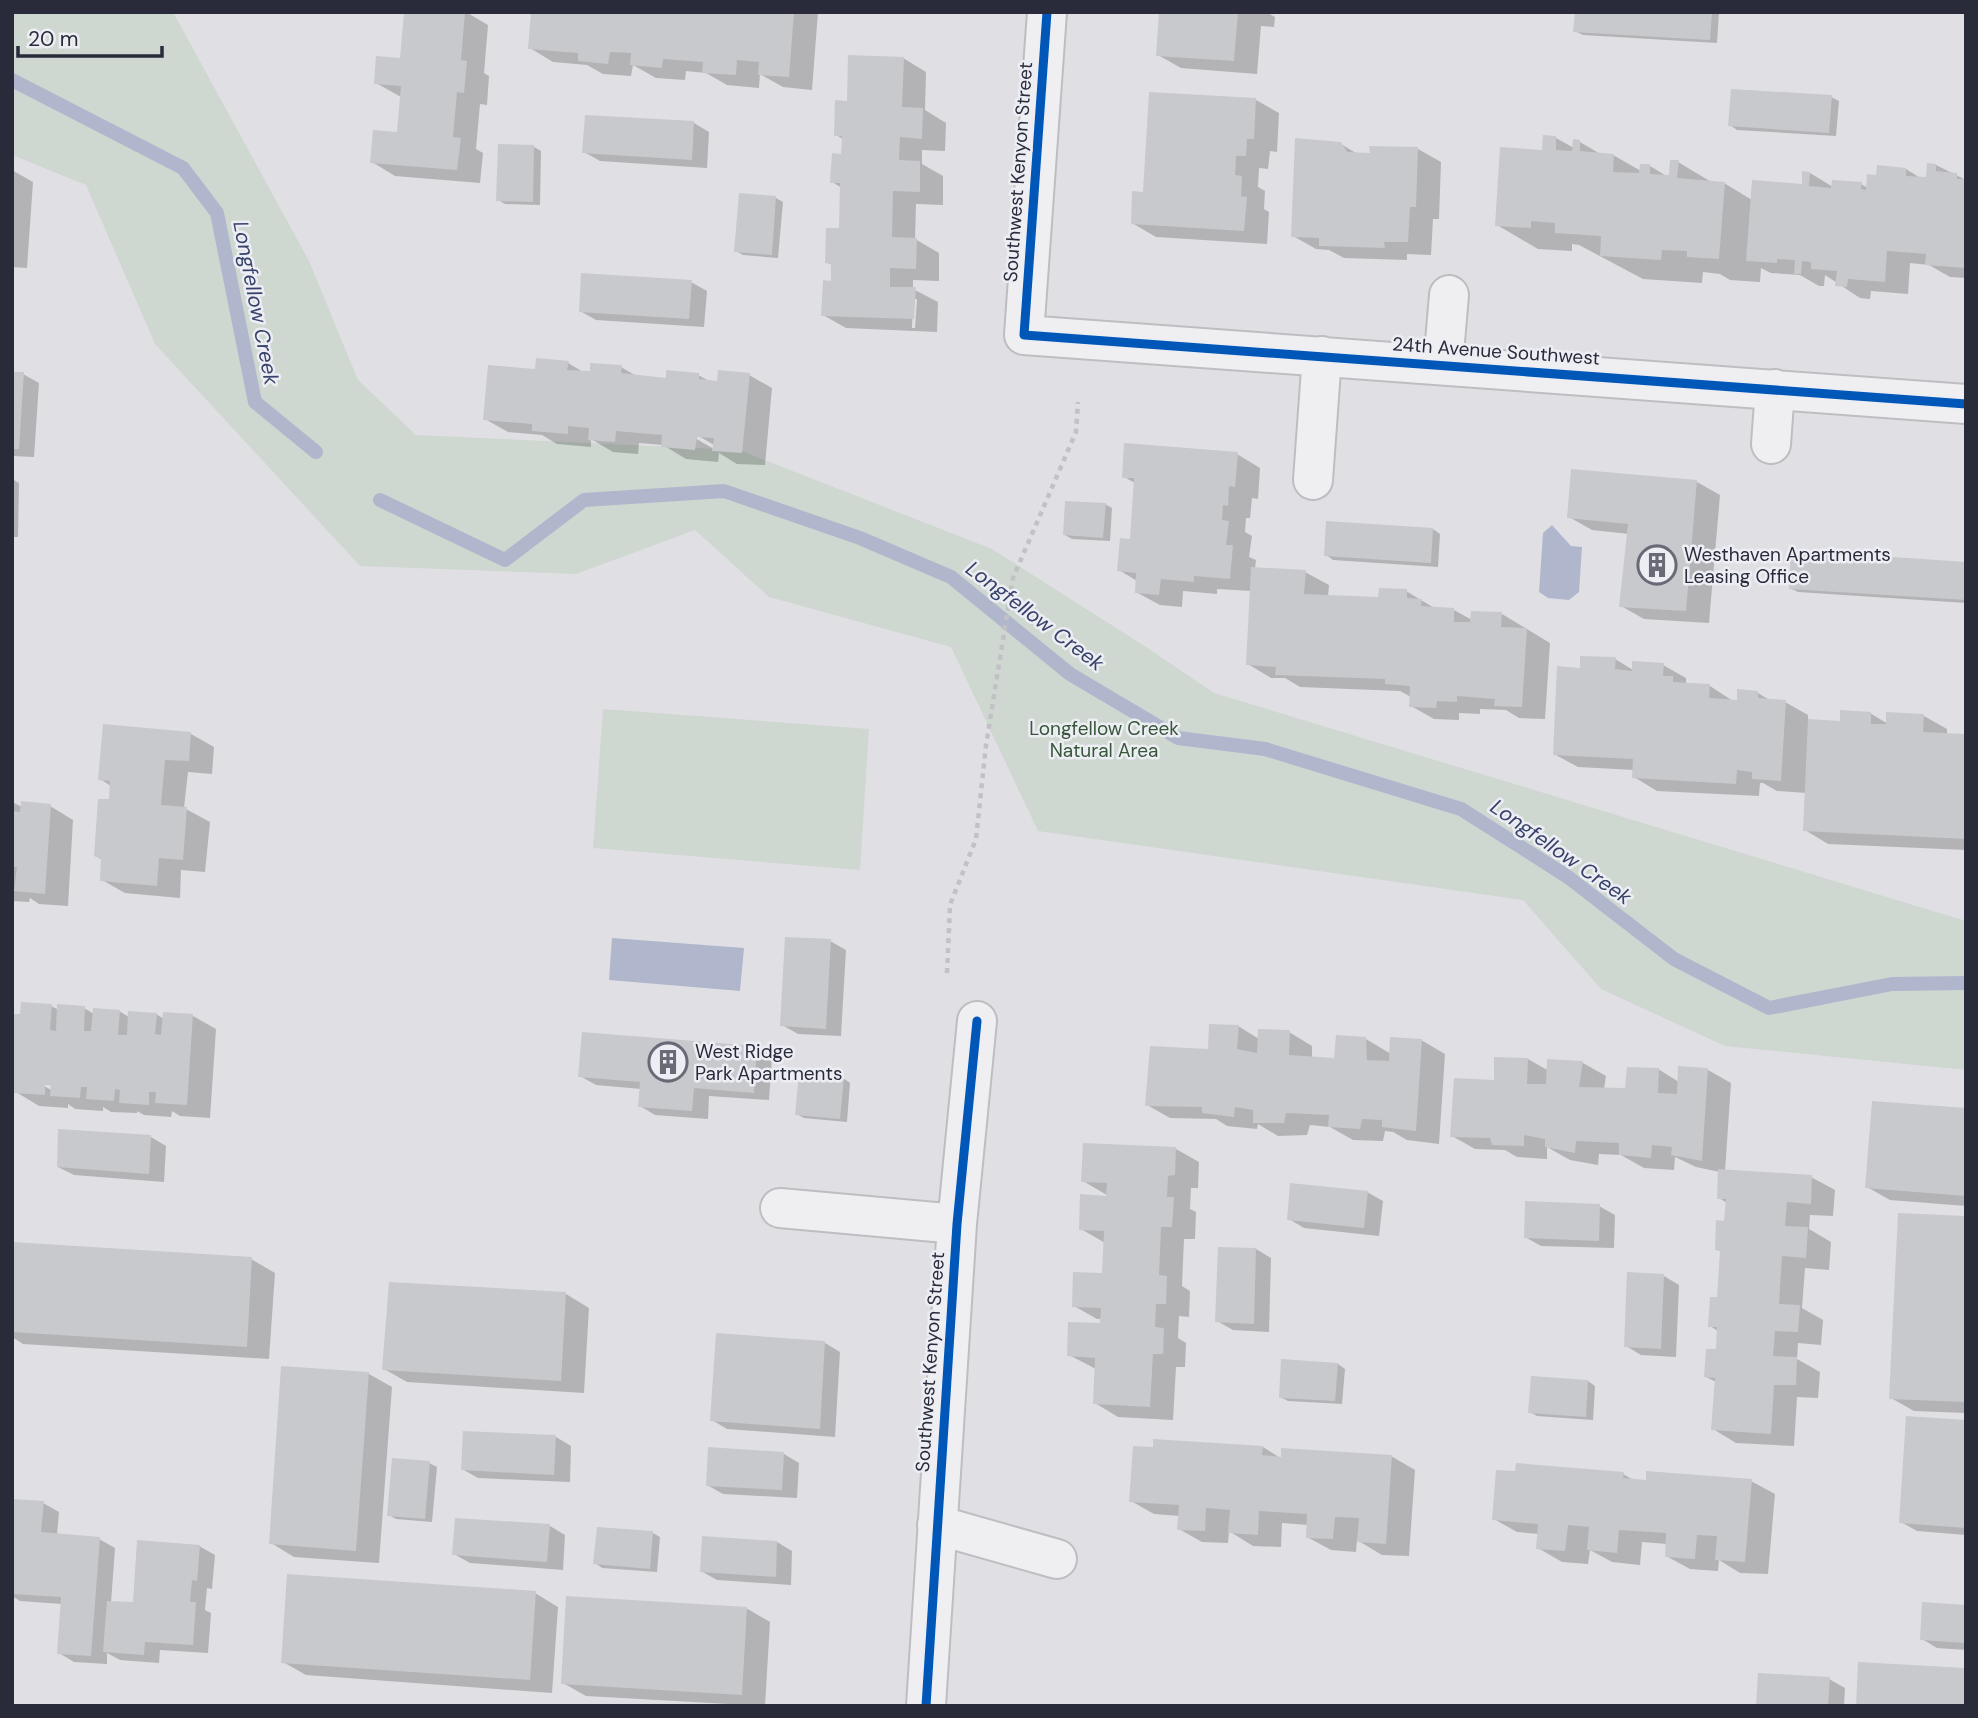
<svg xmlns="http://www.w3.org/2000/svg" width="1978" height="1718" font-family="'DM Sans',sans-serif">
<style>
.green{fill:#ced7d0}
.water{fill:#b0b7cd}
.shadow{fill:#0003;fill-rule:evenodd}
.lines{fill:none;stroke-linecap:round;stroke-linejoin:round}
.stream{stroke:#b0b7cd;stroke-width:14}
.building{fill:#c8c9cc}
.minor-casing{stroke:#bebec2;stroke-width:42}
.path{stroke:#c1c1c6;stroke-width:4.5;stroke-dasharray:5 5;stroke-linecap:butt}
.minor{stroke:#efeff1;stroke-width:38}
.cycleway-casing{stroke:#edeef4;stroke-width:13}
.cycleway{stroke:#0057b8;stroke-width:9}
.labels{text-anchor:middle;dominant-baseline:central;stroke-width:5;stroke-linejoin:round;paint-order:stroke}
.street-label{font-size:19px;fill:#292b3b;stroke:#edeef4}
.poi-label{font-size:19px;fill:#292b3b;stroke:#edeef4;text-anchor:start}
.park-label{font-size:19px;fill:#375639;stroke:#edeef4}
.water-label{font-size:21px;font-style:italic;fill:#37426b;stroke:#edeef4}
</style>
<rect width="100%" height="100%" fill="#e0e0e4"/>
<path class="green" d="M12,12H173L309,261L358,380L416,435L739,450L992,549L1143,645L1214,693L1966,921V1070L1725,1046L1601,989L1523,900L1038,831L951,647L769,597L695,530L576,574L360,566L155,344L86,185L12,155Z
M603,709L869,729L860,870L593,848Z"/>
<path class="water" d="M1552,525L1571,546L1582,547L1579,592L1569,600L1548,598L1539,592L1543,533Z
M612,938L744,948L740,991L609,980Z"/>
<path class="shadow" d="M406,12H466L488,25L484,73L489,76L487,105L480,104L476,149L483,153L480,183L395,176L372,162L398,134L401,97L376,83L402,60Z
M533,12H818L812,90L783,87L760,74L759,88L727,85L706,73L686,71L685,80L656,78L633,65L631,76L603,74L587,65L553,62L530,48Z
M1161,12H1266L1275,17L1274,27L1261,26L1257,74L1181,68L1158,55Z
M1577,12H1719L1717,43L1583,35L1575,31Z
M903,58L926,72L925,110L946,123L945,151L922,150V164L943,176V205L916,204L915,239L939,253V281L913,280V289L938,302L937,332L846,328L823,315L833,283V266L827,262L840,230L842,188L832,182L843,155V139L836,135L848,102ZM913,299H917L915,328H912Z
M1831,97L1839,101L1836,136L1737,130L1730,125Z
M1256,100L1279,113L1277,152L1270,151L1268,169L1259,168L1258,187L1265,191L1264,209L1269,212L1267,244L1156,237L1132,223L1145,193Z
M694,123L709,132L707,168L600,161L584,152Z
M1556,138L1574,148L1580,142L1602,155H1613L1641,171L1650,166L1668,177L1678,162L1713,183H1724L1752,200L1803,186L1810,173L1833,187L1861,184L1868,188L1878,177L1906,169L1922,179H1927L1936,165L1966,180V278L1950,277L1929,265L1910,263L1908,294L1871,291L1870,299L1860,298L1825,275L1824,286H1819L1800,275L1771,273L1761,268L1760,282L1730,280L1720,274L1703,272L1702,283L1643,279L1579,245L1572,244V251L1538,249L1497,225L1543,152Z
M1341,144L1359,155L1418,149L1441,162L1439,219H1433L1431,255L1407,254V260L1344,258L1329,250L1316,249L1293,236Z
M534,147L541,151L540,205L505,204L498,200Z
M12,170L33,182L27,268L12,267Z
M740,195L776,198L783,202L778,258L743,255L736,251Z
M691,282L707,291L704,327L596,320L580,311Z
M568,363L585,373L621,367L638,377L667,379L698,375L711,382L718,383L749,375L772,388L765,465L737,464L719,453L718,462L686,459L663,445L639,443L638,454L613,452L591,439V447L557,444L542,435L508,432L485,419L537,371ZM690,431L714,445V449L688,434Z
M12,374H23L39,383L34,457L12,456Z
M1237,454L1260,468L1258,499L1252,498L1250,518H1246L1245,532L1252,536L1249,557L1256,560L1255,569L1305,572L1329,585L1328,597L1380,599L1406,591L1436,609L1454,610L1472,620L1502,614L1550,643L1545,719L1519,718L1506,710L1480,709V714L1459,713V720L1434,719L1411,706V697L1400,691L1300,687L1285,678H1271L1248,664L1252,591L1217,589V594L1183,591L1182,607L1160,605L1136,592L1137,581L1119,570L1131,540L1135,483L1124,477Z
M12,479L19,483L18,537H12Z
M1697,482L1720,495L1709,623L1644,619L1621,606L1629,534L1592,530L1569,517Z
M1105,504L1112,508L1110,541L1072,539L1065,535Z
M1433,529L1440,534L1438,567L1333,560L1326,555Z
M1966,564V603L1798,592L1790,588Z
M1615,659L1633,670L1663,665L1686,678V685L1710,686L1733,701L1738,702L1758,693L1771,701L1785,702L1808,715V721L1841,723L1870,713L1888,724V714L1924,716L1947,729V735H1966V850L1828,844L1805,830L1807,793L1777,791L1763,783H1760L1759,796L1657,791L1634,777V770L1578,767L1554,754L1581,670Z
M104,726L191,734L214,747L212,774L188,772L184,808L210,822L205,872L181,870L180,898L125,893L102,880L103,860L95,856L110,801L111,786L100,779Z
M12,802L22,807L50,806L73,820L68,906L39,904L30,898L29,902L12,901Z
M830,941L846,950L841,1036L798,1034L782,1025Z
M51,1006L59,1010L84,1008L94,1014L119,1011L129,1017L156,1014L164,1019L165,1014L193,1016L216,1029L210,1118L180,1116L172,1111L171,1117L144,1115L137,1111V1113L111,1112L103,1107V1111L75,1109L68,1104V1108L39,1106L16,1092L17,1086L12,1083V1021ZM39,1079L53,1087V1091L37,1082Z
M1238,1026L1259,1039L1289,1032L1312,1046V1058L1335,1060L1366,1039L1391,1054L1421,1040L1445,1054L1439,1144L1407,1140L1393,1132L1385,1131L1383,1141L1353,1140L1330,1127L1310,1125L1307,1135L1278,1136L1258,1124L1257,1129L1227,1126L1216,1119L1170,1118L1147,1105Z
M757,1048L772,1057L769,1100L709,1096L708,1119L655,1115L640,1106L641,1089L596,1085L580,1076Z
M1528,1059L1549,1071V1061L1583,1063L1606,1076L1604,1089H1627L1658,1069L1679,1082L1708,1070L1731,1083L1725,1172L1811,1177L1835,1190L1833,1216L1810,1215L1809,1229L1831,1242L1829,1270L1805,1268L1802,1308L1823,1320L1821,1345L1798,1343L1797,1359L1820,1372L1818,1398L1797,1397L1794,1446L1736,1443L1713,1429L1716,1382L1706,1377L1718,1351V1331L1710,1326L1719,1299L1721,1252L1717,1249L1726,1223L1727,1203L1719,1198L1720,1172L1696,1167L1675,1157L1674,1170L1644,1168L1621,1155L1599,1154L1598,1165L1570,1160L1547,1147V1159L1517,1157L1505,1150L1475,1149L1452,1136L1495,1082Z
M843,1078L850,1083L847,1122L804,1118L797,1114Z
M1966,1110V1206L1890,1200L1867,1187Z
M151,1137L166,1146L164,1182L74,1175L58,1167Z
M1176,1149L1199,1162L1198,1188H1191L1190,1209L1196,1212L1195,1239H1184L1182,1286L1190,1291L1189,1317L1179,1316L1178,1338L1186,1343L1185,1367H1176L1173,1420L1118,1417L1095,1403L1096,1369L1069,1355L1102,1325V1319H1097L1074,1306L1103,1274L1105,1243L1081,1229L1112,1198L1083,1181Z
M1367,1192L1383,1201L1379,1236L1304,1228L1289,1219Z
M1599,1206L1615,1215L1614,1248L1541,1246L1525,1237Z
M1966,1218V1413L1914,1411L1891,1398Z
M12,1244L251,1259L275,1273L269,1359L23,1344L12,1337Z
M1256,1249L1271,1258L1269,1332L1233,1330L1217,1321Z
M1664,1276L1679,1285L1676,1357L1641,1355L1626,1346Z
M566,1294L589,1308L584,1393L407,1382L384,1369Z
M825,1343L840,1352L835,1437L727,1429L712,1420Z
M1338,1364L1345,1369L1342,1404L1288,1401L1280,1397Z
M283,1368L369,1374L392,1387L379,1563L294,1557L271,1543Z
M1533,1378L1588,1381L1595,1386L1593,1420L1537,1416L1530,1412Z
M1966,1422V1535L1917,1531L1901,1522Z
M556,1437L571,1446L570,1482L478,1478L462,1469Z
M1263,1447L1282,1459L1391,1456L1415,1470L1409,1556L1382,1555L1357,1540L1356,1552L1331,1550L1307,1537L1308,1525L1282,1523L1281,1547L1253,1546L1229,1531L1228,1543L1202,1542L1179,1529L1180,1516L1154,1514L1131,1501Z
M784,1454L799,1463L797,1498L723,1494L707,1485Z
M429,1463L437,1467L432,1522L396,1519L389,1515Z
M1623,1474L1635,1481H1751L1775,1494L1768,1574L1740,1573L1719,1560L1718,1571L1690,1569L1666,1556L1667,1544L1642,1542L1640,1565L1612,1562L1590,1550L1588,1564L1562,1562L1538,1548L1539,1534L1517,1532L1494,1519Z
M12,1501L43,1503L59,1512L57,1535L99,1539L115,1548L111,1603L135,1604L199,1546L215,1555L212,1589L207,1588L205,1610L211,1613L208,1653L160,1650L159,1663L120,1660L107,1653V1664L74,1662L59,1653L62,1604L20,1601L12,1596Z
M550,1526L565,1535L563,1570L470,1563L454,1554Z
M653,1533L660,1537L657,1572L602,1568L595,1563Z
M777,1542L792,1551L791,1585L717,1580L701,1571Z
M535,1593L558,1607L552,1693L306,1675L283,1662Z
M1966,1606V1650L1937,1648L1922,1639Z
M746,1608L770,1622L765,1706L586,1696L563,1683Z
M1829,1679L1845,1688L1844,1706H1758Z"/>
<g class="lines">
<path class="stream" d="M12,80L183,168L217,213L255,402L316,452
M380,500L505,560L584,500L724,491L860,538L951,577L1070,674L1178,738L1265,749L1461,809L1568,877L1674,959L1769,1008L1892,984L1966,983"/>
</g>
<path class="building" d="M404,12H465L461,60L467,61L464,93L457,92L453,137L461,138L457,170L370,163L373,130L397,132L401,86L374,84L376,56L400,58Z
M531,12H794L789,77L758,75L759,62L737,60L736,75L702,73L703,62L663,59L662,68L630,65L631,53L610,52L608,64L578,61V53L528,49Z
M1159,12H1238L1234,61L1156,56Z
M1575,12H1712L1710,40L1573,32Z
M848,55L904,57L902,107L923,108L922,139L900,137L899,160L920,161V192L893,191L892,237L917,238L916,269L890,268V287H916L914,319L821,316L823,280L831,281V264L825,263L826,228H839L840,183H830L832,153L841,154L842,136H834L835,100L847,101Z
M1731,89L1832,95L1829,133L1728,126Z
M1149,92L1256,98L1254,139H1247L1246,156H1236L1235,175L1242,176L1241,196L1247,197L1244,231L1131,224L1132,191L1143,192Z
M585,115L694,121L692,160L582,153Z
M1543,135L1556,136V150L1572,151L1573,139L1580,140V151L1614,154L1613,172L1639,173L1640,164H1650V174L1669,175L1670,160H1679L1677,178L1725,182L1719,259L1687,257V251L1662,250L1661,260L1600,256L1601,236L1555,233V223L1531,221V228L1495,226L1500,147L1542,150Z
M1295,138L1341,142L1347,152L1370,153L1369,146L1418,147L1416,207H1410L1408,242H1384L1385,248L1319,246V238L1291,237Z
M498,144L534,145L533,202L496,201Z
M1927,163L1936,164V171L1957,173V179H1966V268L1925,265L1926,254L1887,251L1885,282L1848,279L1847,287L1835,286L1837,271L1811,269V262L1802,261L1801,274H1794L1795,260L1777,259V263L1746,261L1752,180L1802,184V171L1810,172L1809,186L1831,188L1832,180L1862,182L1861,189L1866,190L1867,174L1876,175L1877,165L1906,168V176L1926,177Z
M739,193L776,196L772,255L734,252Z
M581,273L692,280L689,319L579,312Z
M536,358L569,361L567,370L590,371V363L622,365L621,373L666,378V370L699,373V379L717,381L718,370L750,373L742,453L712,451L714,438L697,437L695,450L661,447L662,435L616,431L615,442L588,440L589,428L568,426V434L532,431V424L483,420L488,365L535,369Z
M12,372H24L19,449H12Z
M1124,443L1238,452L1235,487L1229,486L1228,506L1223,505L1222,520L1229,521L1226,545H1233L1230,579L1194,576V582L1161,579L1159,595L1135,593L1136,573L1117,571L1120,538L1130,539L1134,478H1122Z
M1571,469L1697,480L1686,611L1619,607L1628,524L1567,518Z
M1065,501L1106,503L1103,538L1063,535Z
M1326,521L1433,528L1431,563L1324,556Z
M1791,550L1966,562V600L1789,589Z
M1251,567L1306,570L1304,594L1378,597L1379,588L1407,589V598L1422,599L1421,606L1454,608V622H1470L1471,611L1502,612L1501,627L1527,628L1522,707L1494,706L1495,699L1457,696V702L1437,701L1436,708L1409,707L1410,686L1385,684V679L1275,675L1276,667L1246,665Z
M1580,656L1616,657L1615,669L1632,671V661L1664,663L1663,676H1673V682L1710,684L1709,698L1737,700V689L1758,691V698L1786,700L1781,781L1752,779V772L1737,770L1736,784L1632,778L1633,759L1553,755L1557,666L1580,668Z
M1840,710L1871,712V724H1886V712L1924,714L1923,732L1966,734V839L1803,831L1808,719L1840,721Z
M103,724L191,732L189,761L165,760L161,805L187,807L183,860L159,858L157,886L100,881L101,858L94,856L98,799H109L110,781L98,780Z
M21,801L51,804L45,894L14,891L17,867H12V811L20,812Z
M785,937L831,939L826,1029L780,1026Z
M21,1002L52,1004L50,1030L56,1031L57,1004L85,1006L84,1031H91L93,1008L120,1010L118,1035H127L128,1011L157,1013L155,1034L161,1035L163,1012L193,1014L187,1105L155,1103L156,1092H149V1105L119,1103L120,1090L115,1089L114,1101L86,1099L87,1087H81L80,1098L50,1096L51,1085H45V1095L14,1093L12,1014H20Z
M1209,1024L1239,1025L1237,1049L1257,1053L1258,1029L1290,1030L1289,1055L1334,1058L1336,1035L1366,1037L1367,1060L1389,1061L1390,1037L1422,1039L1416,1131L1382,1127V1120L1362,1119L1360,1129L1328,1127L1329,1115L1286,1113L1284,1123H1253V1110L1235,1107L1234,1117L1202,1113V1107L1145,1106L1150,1046L1208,1049Z
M582,1032L757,1046L754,1093L694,1088L692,1111L638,1107L640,1082L578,1077Z
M1494,1057L1528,1058L1527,1084H1546L1547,1059L1583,1061L1579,1087L1625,1088L1627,1067L1659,1068L1658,1093L1677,1094L1678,1066L1708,1068L1702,1161L1671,1155L1672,1147L1652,1145L1651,1158L1619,1155V1143L1576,1141L1575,1153L1545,1147V1139L1524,1135V1146L1492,1145L1490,1138L1450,1137L1454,1078L1494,1080Z
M799,1073L844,1077L840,1119L795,1115Z
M1872,1101L1966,1108V1196L1865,1188Z
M58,1129L151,1135L149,1174L57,1167Z
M1083,1143L1176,1147L1175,1175L1168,1176L1167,1197H1174L1172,1227H1161L1159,1275L1167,1276L1166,1304H1156L1155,1327L1164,1328L1163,1354H1153L1150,1407L1093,1404L1095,1358L1067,1356L1068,1322L1100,1323L1101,1308L1072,1307L1073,1272L1102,1273L1104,1231L1079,1230L1080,1194L1106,1196L1107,1183L1081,1182Z
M1718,1169L1812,1175L1811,1204L1787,1202L1785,1226L1808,1227L1806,1258L1782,1256L1779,1304L1800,1305L1798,1332L1775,1331L1773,1356L1797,1357L1796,1385H1774L1771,1434L1711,1430L1715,1378L1704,1377L1706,1349H1716L1717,1327H1708L1710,1297H1717L1720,1251L1715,1250L1716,1220L1724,1221L1726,1199H1717Z
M1290,1183L1368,1191L1364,1228L1287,1220Z
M1525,1201L1600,1204L1599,1241L1524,1238Z
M1898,1213L1966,1216V1402L1889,1399Z
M12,1242L252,1257L247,1347L12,1332Z
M1218,1247L1256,1248L1254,1324L1215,1322Z
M1627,1272L1664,1274L1661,1349L1624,1347Z
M389,1282L566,1292L561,1381L382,1370Z
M716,1333L825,1341L820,1429L710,1421Z
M1281,1359L1338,1363L1335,1401L1279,1398Z
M281,1366L369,1372L356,1551L269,1544Z
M1531,1376L1588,1380L1586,1417L1528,1413Z
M1906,1416L1966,1420V1528L1899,1523Z
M463,1431L556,1435L554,1475L461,1470Z
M1153,1439L1263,1446L1262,1455L1281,1457V1448L1392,1455L1386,1544L1357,1542L1359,1518L1335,1517L1333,1539L1306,1538L1307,1514L1259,1511L1258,1535L1228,1533L1230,1510L1206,1508L1205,1531L1177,1530L1179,1505L1129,1502L1133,1446L1153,1447Z
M708,1447L784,1452L782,1490L706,1486Z
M392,1458L430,1461L425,1519L387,1516Z
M1516,1463L1624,1472L1623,1478L1646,1480V1471L1752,1479L1745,1562L1715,1560L1717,1536L1697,1535L1695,1559L1665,1557L1666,1533L1619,1530L1617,1553L1587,1550L1589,1527L1568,1525L1565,1551L1536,1549L1538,1524L1492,1520L1496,1470L1515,1471Z
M12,1499L44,1501L41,1532L100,1537L91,1656L57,1654L61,1597L12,1594Z
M455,1518L550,1524L547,1562L452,1555Z
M597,1527L653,1531L650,1569L593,1564Z
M702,1536L777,1541L776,1577L700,1572Z
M137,1540L200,1545L197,1581L192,1580L190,1602H196L193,1645L145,1642L144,1655L103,1652L107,1601L133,1602Z
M287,1574L536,1591L530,1680L281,1663Z
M566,1596L747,1607L742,1695L561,1684Z
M1922,1602L1966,1605V1643L1920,1640Z
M1858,1662L1966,1668V1706H1856Z
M1758,1673L1830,1677L1828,1706H1756Z"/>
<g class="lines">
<g class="minor-casing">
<path id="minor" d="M1047,12L1024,335L1966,404
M1443,365L1449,295
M1771,444L1775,389
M1313,480L1322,356
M780,1208L957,1224
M937,1525L1057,1559
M926,1706L957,1224L977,1021"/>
</g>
<path class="path" d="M947,973L950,905L976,839L986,745L1013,578L1076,432L1078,402"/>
<use href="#minor" class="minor"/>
<g class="cycleway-casing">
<path id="cycleway" d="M1047,12L1024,335L1966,404
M926,1706L957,1224L977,1021"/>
</g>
<use href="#cycleway" class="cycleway"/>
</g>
<defs>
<g id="building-ring" transform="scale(2.0125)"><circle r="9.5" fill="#edeef4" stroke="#696a76" stroke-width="1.5"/><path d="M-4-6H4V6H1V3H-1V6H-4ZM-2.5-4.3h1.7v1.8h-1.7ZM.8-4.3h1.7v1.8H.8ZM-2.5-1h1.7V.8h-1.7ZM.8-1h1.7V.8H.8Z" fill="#696a76"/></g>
</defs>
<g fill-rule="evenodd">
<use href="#building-ring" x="1657" y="565"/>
<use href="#building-ring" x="668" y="1062"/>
</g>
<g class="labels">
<g class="street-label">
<text transform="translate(1018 172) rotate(-86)">Southwest Kenyon Street</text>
<text transform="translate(1496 351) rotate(4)">24th Avenue Southwest</text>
<text transform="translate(930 1362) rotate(-86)">Southwest Kenyon Street</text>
</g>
<g class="poi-label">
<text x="1684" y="554">Westhaven Apartments<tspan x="1684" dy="22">Leasing Office</tspan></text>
<text x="695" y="1051">West Ridge<tspan x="695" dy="22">Park Apartments</tspan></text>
</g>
<g class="park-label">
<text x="1104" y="728">Longfellow Creek<tspan x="1104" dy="22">Natural Area</tspan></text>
</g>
<g class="water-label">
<text transform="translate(256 303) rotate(79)">Longfellow Creek</text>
<text transform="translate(1035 616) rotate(37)">Longfellow Creek</text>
<text transform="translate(1561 852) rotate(35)">Longfellow Creek</text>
</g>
</g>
<rect width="1978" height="1718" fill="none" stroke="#292b3b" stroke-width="28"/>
<path d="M18 46v10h144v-10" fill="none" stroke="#292b3b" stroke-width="3.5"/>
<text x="28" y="46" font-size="21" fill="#292b3b" stroke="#edeef4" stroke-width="5" paint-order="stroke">20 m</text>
</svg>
